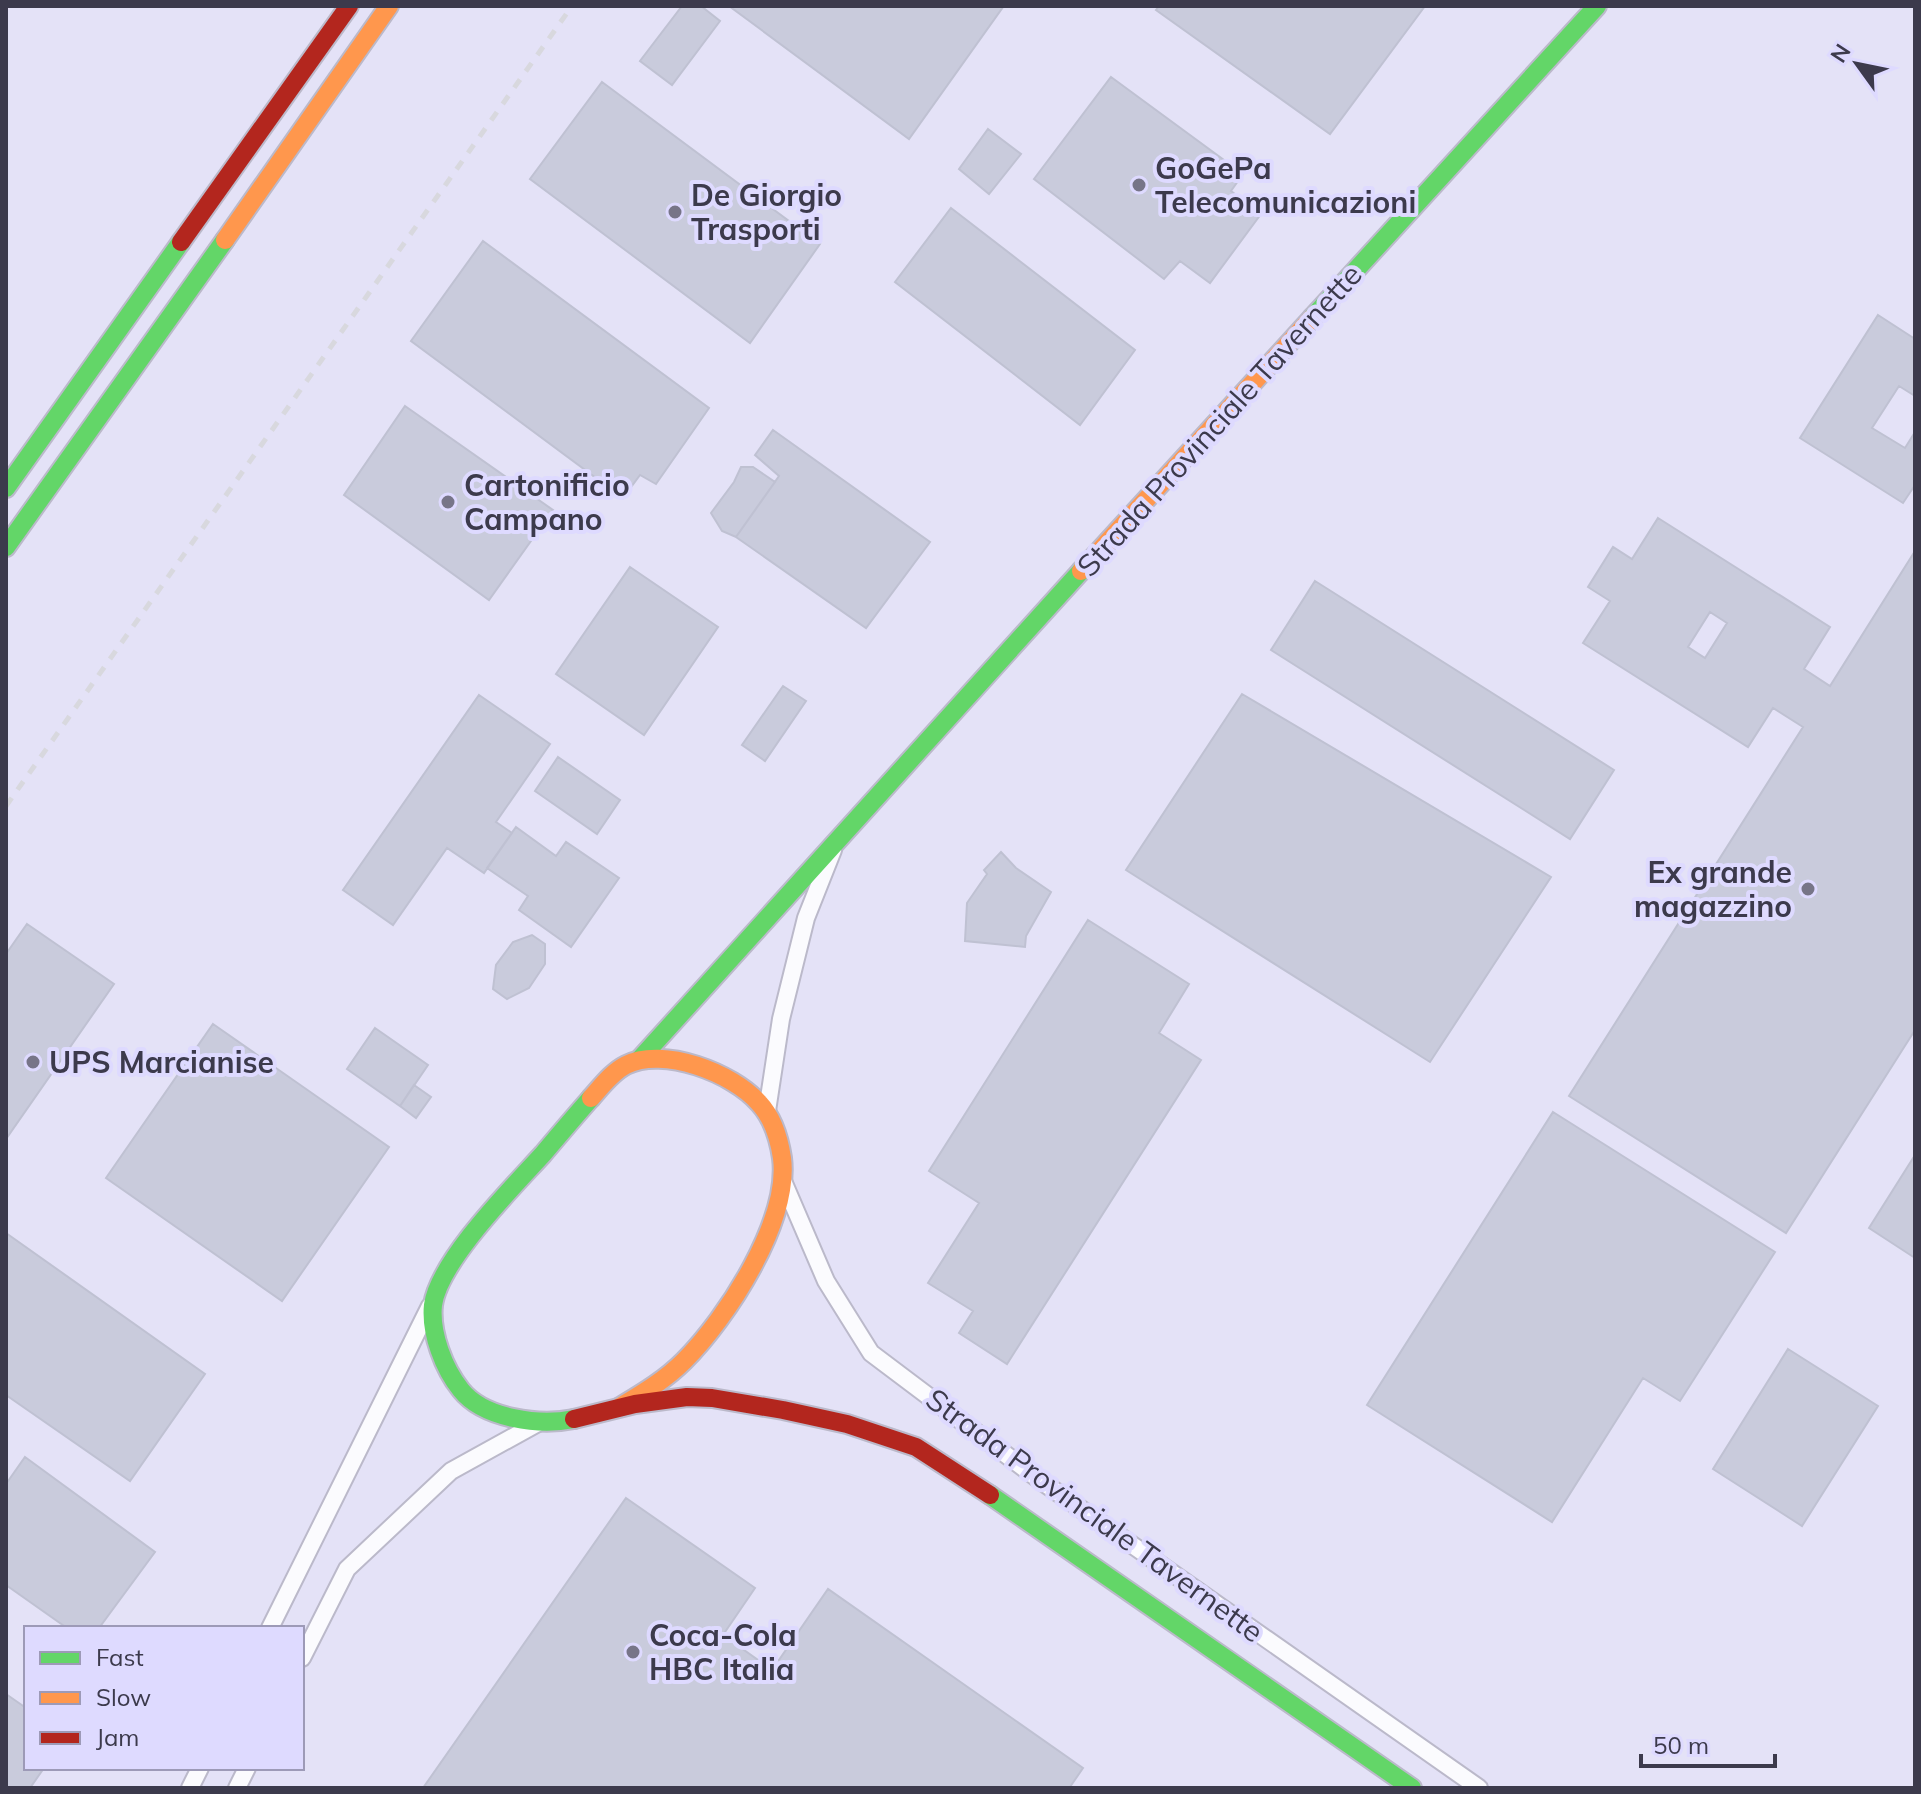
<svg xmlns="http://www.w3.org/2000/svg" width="1921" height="1794" font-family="Mulish,sans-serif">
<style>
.building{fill:#c9cbdc;stroke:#bfc1d2;stroke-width:2;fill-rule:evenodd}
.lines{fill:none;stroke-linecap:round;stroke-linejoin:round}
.street-casing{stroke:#bbb9ca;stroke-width:20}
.fast-casing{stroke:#bbb9ca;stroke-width:22}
.slow-casing{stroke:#bbb9ca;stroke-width:22}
.jam-casing{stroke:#bbb9ca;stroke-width:22}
.street{stroke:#fbfbfe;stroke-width:16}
.fast{stroke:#63d668;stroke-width:18}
.slow{stroke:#ff974d;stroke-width:18}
.jam{stroke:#b3261e;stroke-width:18}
.rail{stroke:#d8d8de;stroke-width:5;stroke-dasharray:10 10;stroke-linecap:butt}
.poi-dot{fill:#777588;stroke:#dedaff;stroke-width:3}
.labels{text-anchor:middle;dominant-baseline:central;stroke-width:8;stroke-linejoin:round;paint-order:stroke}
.poi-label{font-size:30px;font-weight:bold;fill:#3c3a4c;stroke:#dedaff;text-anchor:start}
.street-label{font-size:30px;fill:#3c3a4c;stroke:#dedaff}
</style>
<rect width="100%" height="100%" fill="#e4e2f7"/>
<path class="building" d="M682,6H701L720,21L672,85L640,61Z
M729,6H1001L1003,7L909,139Z
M1159,6H1425L1330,134L1156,10Z
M1111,77L1243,174L1231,191L1261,214L1210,283L1180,261L1164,279L1034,179Z
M602,82L820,244L750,343L530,179Z
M988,129L1021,154L989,194L959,169Z
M951,208L1135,350L1080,425L895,282Z
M483,241L709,408L656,484L640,475L623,498L411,341Z
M1878,315L1915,339V396L1899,386L1872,428L1905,448L1915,432V485L1903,503L1800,438Z
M405,406L553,510L489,600L344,495Z
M773,430L930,542L866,628L736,537L779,476L755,455Z
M741,467H753L775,482L736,537L722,531L711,513L734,482Z
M1658,518L1830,627L1804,669L1830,686L1915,551V1030L1786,1233L1569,1096L1803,727L1773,708L1748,747L1583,643L1610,601L1588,587L1613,547L1632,559ZM1710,612L1727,623L1705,658L1688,647Z
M630,567L718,627L644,735L556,674Z
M1315,581L1614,770L1570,839L1271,650Z
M783,686L806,701L765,761L742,745Z
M1242,694L1551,877L1430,1062L1126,870Z
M479,695L550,744L496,822L512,833L484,873L447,848L393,925L343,890Z
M558,757L620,800L597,834L535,791Z
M516,827L556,856L566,842L619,878L571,947L519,910L528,896L487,868Z
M1001,852L1016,868L1051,892L1026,936L1025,947L965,941L967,903L987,874L984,870Z
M1088,920L1189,984L1159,1033L1201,1060L1007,1364L959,1333L973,1311L928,1283L979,1203L929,1171Z
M27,924L114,984L6,1139V954Z
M532,935L545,944V964L529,988L507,999L493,989L496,965L513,942Z
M213,1024L389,1147L282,1301L106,1178Z
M375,1028L428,1065L400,1106L347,1069Z
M414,1085L431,1097L416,1118L400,1106Z
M1553,1112L1775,1252L1680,1401L1643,1378L1552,1522L1367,1405Z
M1915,1155V1258L1869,1228Z
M6,1233L205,1374L130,1481L6,1395Z
M1788,1349L1878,1406L1802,1526L1713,1469Z
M25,1457L155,1552L99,1628H67L6,1585V1484Z
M626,1498L755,1588L723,1635L772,1670L828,1589L1083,1768L1070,1787L1072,1788H423Z
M6,1694L26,1708V1768H44L30,1788H6Z"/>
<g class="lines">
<g class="street-casing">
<path id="street" d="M767,1111L781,1019L806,918L833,850
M783,1181L826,1281L871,1353L1041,1481L1479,1788
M270,1628L430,1306
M302,1658L347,1569L451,1471L538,1423
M190,1788L200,1768
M237,1788L247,1768"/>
</g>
<g class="fast-casing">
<path id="fast" d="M1312,318L1597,6
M6,488L181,242
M6,547L225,240
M640,1059L1081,571
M574,1419C540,1426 484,1419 461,1390C444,1369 430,1333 433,1305C439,1261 513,1187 543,1154C559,1135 575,1116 591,1098
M990,1495L1412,1788"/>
</g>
<g class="slow-casing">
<path id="slow" d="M225,240L389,6
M1081,571L1312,318
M591,1098C601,1087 612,1072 626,1065C663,1046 733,1073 759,1103C773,1118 779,1138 782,1158C790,1221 727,1318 684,1361C665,1380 643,1393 620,1407"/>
</g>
<g class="jam-casing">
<path id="jam" d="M181,242L349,6
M574,1419L635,1404L687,1397L712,1398L783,1410L847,1424L916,1447L990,1495"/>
</g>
<use href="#street" class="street"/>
<use href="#fast" class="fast"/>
<use href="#slow" class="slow"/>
<use href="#jam" class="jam"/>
<path class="rail" d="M6,806L572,6"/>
</g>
<g class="poi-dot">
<circle cx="1139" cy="185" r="8"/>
<circle cx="675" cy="212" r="8"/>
<circle cx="448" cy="502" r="8"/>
<circle cx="1808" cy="889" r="8"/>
<circle cx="33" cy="1062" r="8"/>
<circle cx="633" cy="1652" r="8"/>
</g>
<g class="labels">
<g class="poi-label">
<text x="1155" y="168">GoGePa<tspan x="1155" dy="34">Telecomunicazioni</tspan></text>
<text x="691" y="195">De Giorgio<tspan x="691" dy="34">Trasporti</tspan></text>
<text x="464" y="485">Cartonificio<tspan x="464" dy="34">Campano</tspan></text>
<text x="1792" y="872" text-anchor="end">Ex grande<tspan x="1792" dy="34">magazzino</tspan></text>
<text x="49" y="1062">UPS Marcianise</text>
<text x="649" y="1635">Coca-Cola<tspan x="649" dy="34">HBC Italia</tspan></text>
</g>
<g class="street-label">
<text transform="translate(1219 420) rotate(-48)">Strada Provinciale Tavernette</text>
<text transform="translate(1095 1515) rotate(36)">Strada Provinciale Tavernette</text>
</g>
</g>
<rect width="1921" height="1794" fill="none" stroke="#3c3a4c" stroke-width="16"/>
<rect x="24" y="1626" width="280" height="144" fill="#dedaff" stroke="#9d9ab7" stroke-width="2"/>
<rect x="40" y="1652" width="40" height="12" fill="#63d668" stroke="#9d9ab7" stroke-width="2"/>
<text x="96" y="1666" font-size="24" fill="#3c3a4c">Fast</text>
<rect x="40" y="1692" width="40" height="12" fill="#ff974d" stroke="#9d9ab7" stroke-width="2"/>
<text x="96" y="1706" font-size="24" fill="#3c3a4c">Slow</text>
<rect x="40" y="1732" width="40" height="12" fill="#b3261e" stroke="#9d9ab7" stroke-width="2"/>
<text x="96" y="1746" font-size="24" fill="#3c3a4c">Jam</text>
<g transform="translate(1857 64) rotate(303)" stroke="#dedaff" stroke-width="6" paint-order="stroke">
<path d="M0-6L14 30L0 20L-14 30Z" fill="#3c3a4c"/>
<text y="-12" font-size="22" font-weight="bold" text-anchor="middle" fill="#3c3a4c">N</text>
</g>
<path d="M1641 1754v12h134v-12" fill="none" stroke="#3c3a4c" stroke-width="4"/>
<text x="1653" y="1754" font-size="24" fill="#3c3a4c" stroke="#dedaff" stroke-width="6" paint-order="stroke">50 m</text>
</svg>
